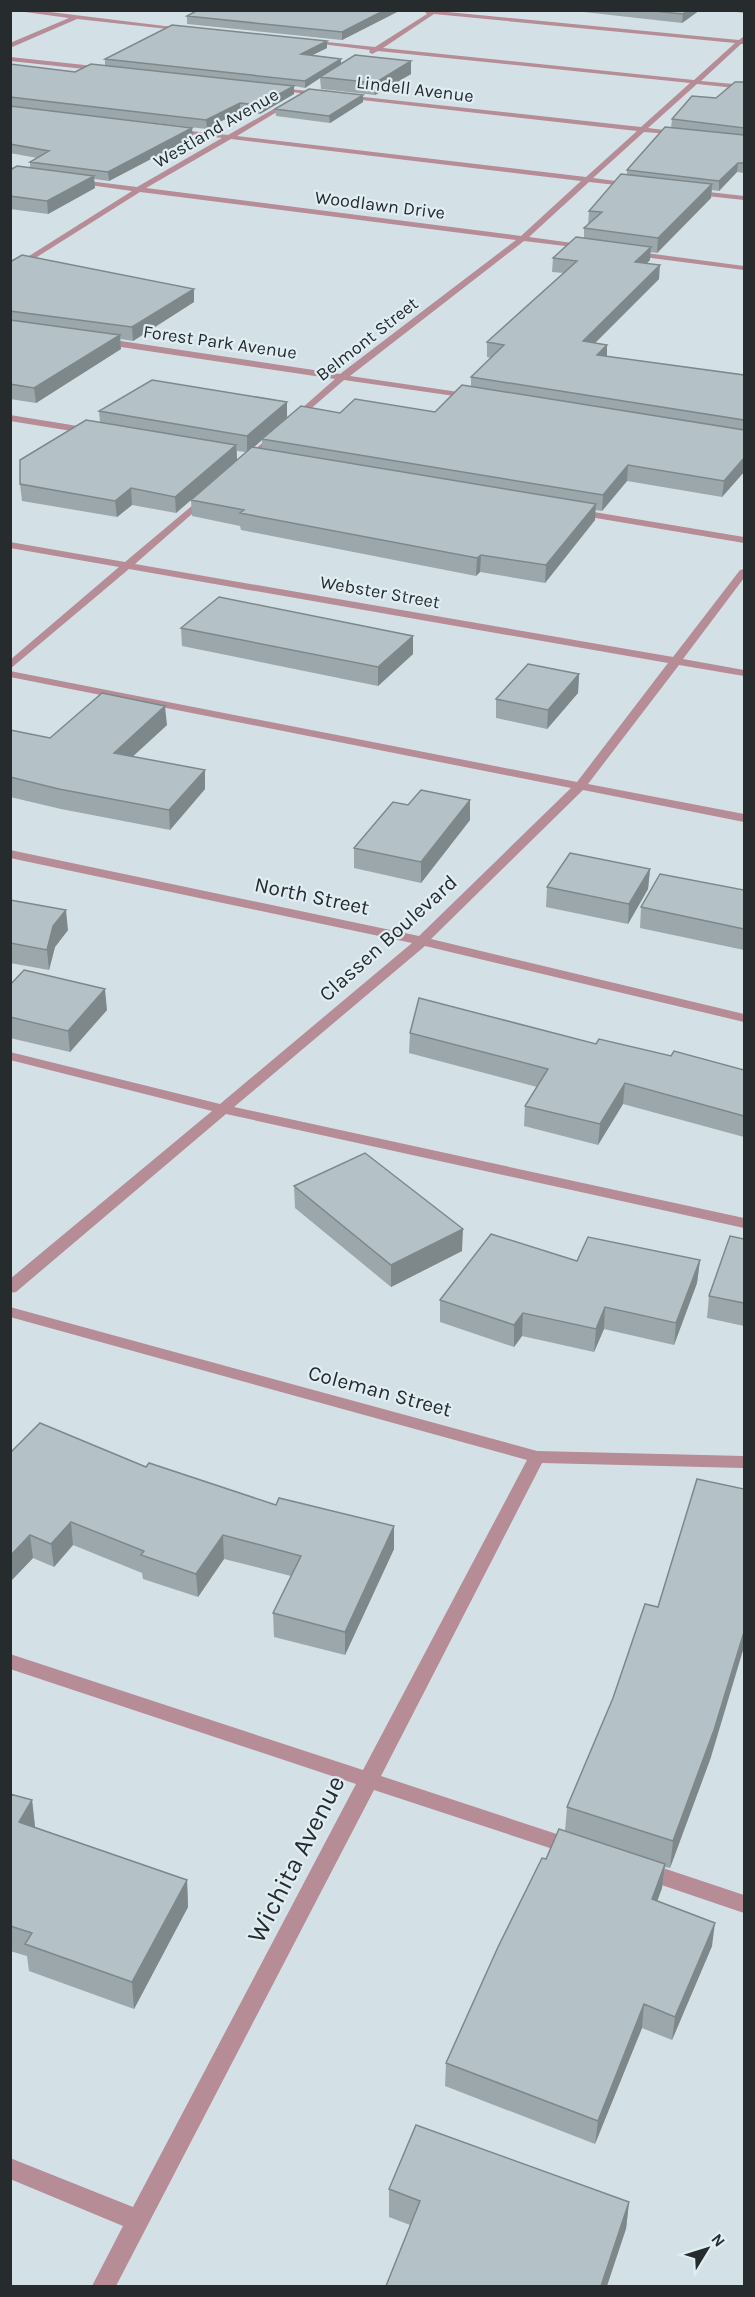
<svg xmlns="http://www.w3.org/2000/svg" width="755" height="2297" font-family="Karla,sans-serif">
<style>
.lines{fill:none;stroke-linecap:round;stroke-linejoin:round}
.minor{fill:#b68c96;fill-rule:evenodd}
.wall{fill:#9ba7ab;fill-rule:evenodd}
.shaded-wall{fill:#7e888b}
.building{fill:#b4c2c7;stroke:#7e888b;stroke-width:1.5}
.labels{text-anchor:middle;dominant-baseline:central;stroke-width:4.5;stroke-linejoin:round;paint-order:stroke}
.far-street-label{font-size:18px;fill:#262b2d;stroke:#e0eef4}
.street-label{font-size:21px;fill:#262b2d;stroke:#e0eef4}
.near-street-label{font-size:26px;fill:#262b2d;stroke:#e0eef4}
</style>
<rect width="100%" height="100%" fill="#d3e1e6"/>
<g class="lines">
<path class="minor" d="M10,10H34L189,29L186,31L77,19L10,48V43L69,18Z
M427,10L739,40L744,36V44H741L701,81L744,85V89L697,84L648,128L681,132L683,135L644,132L593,178L631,183L634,187L589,182L529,237L587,245L591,247L590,249L524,241L350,376L472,394L475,395V399L344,380L246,465L241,462L243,460L335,379L101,344L97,341L101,338L340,374L516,240L140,192L10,274V268L132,191L75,183L72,179L137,187L222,138L173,132L171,129L228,135L293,98L295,101L237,136L586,177L637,131L273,90L271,87L641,127L690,83L378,51L372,54L369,52L370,50L305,42L308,40L375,47L427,14L425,12ZM434,14L735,43L694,80L383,48ZM231,139L581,181L521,236L146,188Z
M10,57L103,67L106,69L103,71L10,61Z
M691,190L744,196V200L688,194L687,192Z
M631,251L744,266V270L628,255V251Z
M10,415L90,428L95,431L90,434L10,421Z
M206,494L211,497L209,499L135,564L673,657L740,570L744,569V578L683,659L744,670V676L679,665L588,784L744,814V822L583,790L431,939L744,1014V1022L425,946L234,1107L744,1218V1228L226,1114L16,1292L10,1293V1279L212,1111L10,1060V1052L220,1104L412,943L10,858V850L419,936L571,788L10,677V671L577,782L668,663L129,569L10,669V660L119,567L10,548V542L125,562Z
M576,509L744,537V543L572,514V510Z
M10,1307L537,1451L744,1456V1468L542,1463L381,1776L578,1841L581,1847L578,1853L571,1855L374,1790L116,2286H92L123,2226L10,2179V2158L133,2207L356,1784L10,1669V1654L363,1770L527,1460L10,1317Z
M645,1862L744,1895V1913L638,1877L635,1871L638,1865Z"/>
</g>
<path class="wall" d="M183,10H401L342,40L187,24V16L195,12Z
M566,10H700L682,23Z
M721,10H744V13Z
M327,48L312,55L341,59V64L411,61V74L375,95L321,89L320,78L305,88L294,86V94L260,114L240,111L207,129L111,118L193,137L109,181L94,179L95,188L48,214L10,209V170L30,168V162L37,158L10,153V64L75,72L105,65V59Z
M744,73V173L737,172L719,191L712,190L711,198L657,253L650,252V260L646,264L659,279L595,343L607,345V356L744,375V472L722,497L627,481L602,511L595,510V520L545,583L480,572L476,576L241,530L240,526L192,516L191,500L176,513L132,505L117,517L22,501L20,484L100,422L99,411L287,417L340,413L435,412L471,387V377L491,358L487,357V342L564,273L552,272L553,258L584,239V228L588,225L589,211L627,175V170L671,128L672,119L716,98L743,82L744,74ZM262,440V449L254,447ZM237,451L246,452L237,460Z
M363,95V102L330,123L276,116L275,109Z
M10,262L194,289V302L133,341L120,339L121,349L36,403L10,399Z
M181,628L413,654L378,686L182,646Z
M579,674L578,693L547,729L496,718V699Z
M167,725L133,756L205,789L170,830L61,809L10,797V730L50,738Z
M470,800V820L421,883L354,868V848L408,805Z
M650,869L648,889L628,924L546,907L547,887Z
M744,890V950L640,928L641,907Z
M10,900L68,930L55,947L49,970L10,963Z
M10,985L107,1010L70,1052L10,1038Z
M410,1033L596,1044L671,1056L744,1070V1137L623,1104L598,1145L524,1126L525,1106L537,1087L409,1053Z
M294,1186L462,1251L391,1287L295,1208Z
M744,1239V1326L707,1318L709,1296Z
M700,1260L697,1283L674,1345L604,1329L594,1352L522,1336L514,1347L440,1322V1300L577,1261Z
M10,1453L146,1467L276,1505L394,1526V1549L345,1655L274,1637L273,1613L291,1576L224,1559L198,1597L143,1579L142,1573L73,1545L54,1567L33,1558L10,1582Z
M711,1757L670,1868L665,1867L662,1888L657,1901L712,1946L672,2040L642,2028L595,2144L445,2086L446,2063L546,1859L565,1831L567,1807Z
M10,1794L32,1800L35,1827L187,1880L188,1907L134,2009L29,1971L27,1956L10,1951Z
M389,2189L629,2202L626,2229L410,2225L389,2217Z"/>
<path class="shaded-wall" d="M385,10H401L342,40V32Z
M688,10H700L682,23L683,14Z
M327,41V48L301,61V54Z
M341,59V65L320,77V78L305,88V81Z
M411,61V74L375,95V83Z
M294,86V94L260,114L259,105Z
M363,95V102L330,123L329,116Z
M240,103V111L207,129L206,120Z
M192,128L193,137L109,181L108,172Z
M738,163L737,172L719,191V181Z
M94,176L95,188L48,214L47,201Z
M712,184L711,198L657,253L658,238Z
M651,247L650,260L634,276L635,262Z
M660,265L659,279L582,356L583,341Z
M194,289V302L133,341L132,327Z
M120,335L121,349L36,403L34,388Z
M607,345V360L597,355Z
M287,402V418L247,453V436Z
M236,445L237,460L176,513L175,497Z
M744,458V472L722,497L724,481Z
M628,465L627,481L602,511L603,495Z
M131,488L132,505L117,517L115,501Z
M596,504L595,520L545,583L546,565Z
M481,555L480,572L476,576L477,558Z
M413,636V654L378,686V667Z
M579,674L578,693L547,729L548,710Z
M165,706L167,725L116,772L114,753Z
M205,770V789L170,830L169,810Z
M470,800V820L421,883V862Z
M650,869L648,889L628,924L629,904Z
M66,910L68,930L55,947L49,970L47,950L53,926Z
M105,989L107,1010L70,1052L68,1031Z
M625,1083L623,1104L598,1145L600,1124Z
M463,1229L462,1251L391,1287V1265Z
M700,1260L697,1283L674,1345L676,1323Z
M605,1307L604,1329L594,1352L596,1329Z
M523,1313L522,1336L514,1347V1325Z
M71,1522L73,1545L54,1567L51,1544Z
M394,1526V1549L345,1655V1632Z
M30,1535L33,1558L10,1582V1556Z
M223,1535L224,1559L198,1597L196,1574Z
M744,1632V1647L711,1757L670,1868L673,1841Z
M32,1800L35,1827L23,1848L19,1822Z
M665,1864L662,1888L649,1923L652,1899Z
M187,1880L188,1907L134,2009L132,1982Z
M715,1923L712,1946L672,2040L675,2017Z
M644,2004L642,2028L595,2144L598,2121Z
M629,2202L626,2229L607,2286H601Z"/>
<path class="building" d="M198,10H385L342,32L187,16Z
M644,10H688L683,14Z
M172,25L327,41L301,54L341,59L305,81L105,59Z
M355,55L411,61L375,83L320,77Z
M10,64L75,72L91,64L294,86L259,105L240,103L206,120L10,97Z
M735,82H744V128L672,119L692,96L716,98Z
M309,89L363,95L329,116L275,109Z
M10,106L192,128L108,172L30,162L49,151L10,144Z
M665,127L744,135V163H738L719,181L627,170Z
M17,166L94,176L47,201L10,196V170Z
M621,174L712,184L658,238L584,228L602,212L589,211Z
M576,237L651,247L635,262L660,265L583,341L607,345L597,355L744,375V420L471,377L504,345L487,342L577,261L553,258Z
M22,255L194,289L132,327L10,311V262Z
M10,320L120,335L34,388L10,384Z
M152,380L287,402L247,436L99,411Z
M462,385L744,430V458L724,481L628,465L603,495L262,439L301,406L340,413L355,399L435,412Z
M86,420L236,445L175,497L131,488L115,501L20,484V460Z
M252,447L596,504L546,565L481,555L477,558L240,513L244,510L191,500Z
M219,597L413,636L378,667L181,628Z
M528,664L579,674L548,710L496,699Z
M102,693L165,706L114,753L205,770L169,810L59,789L10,777V730L50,738Z
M421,790L470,800L421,862L354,848L393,802L408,805Z
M570,853L650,869L629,904L547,887Z
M660,874L744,890V929L641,907Z
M10,900L66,910L53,926L47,950L10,943Z
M24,970L105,989L68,1031L10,1017V985Z
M419,998L596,1044L599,1039L671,1056L674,1051L744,1070V1116L625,1083L600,1124L525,1106L548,1069L410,1033Z
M365,1153L463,1229L391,1265L294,1186Z
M491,1234L577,1261L588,1237L700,1260L676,1323L605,1307L596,1329L523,1313L514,1325L440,1300Z
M730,1236L744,1239V1303L709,1296Z
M40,1423L146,1467L149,1463L276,1505L279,1498L394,1526L345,1632L273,1613L301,1556L223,1535L196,1574L141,1555L144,1551L71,1522L51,1544L30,1535L10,1556V1453Z
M697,1479L744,1489V1632L714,1730L673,1841L567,1807L613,1698L645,1604L658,1607Z
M10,1794L32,1800L19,1822L187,1880L132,1982L25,1944L32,1933L10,1926Z
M559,1829L665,1864L652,1899L715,1923L675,2017L644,2004L598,2121L446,2063L498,1947L542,1858L546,1859Z
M416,2125L629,2202L601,2286H386L420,2201L389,2189Z"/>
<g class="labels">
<g class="far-street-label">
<text transform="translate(415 89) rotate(7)">Lindell Avenue</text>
<text transform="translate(216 128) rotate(-30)">Westland Avenue</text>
<text transform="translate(380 205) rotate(7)">Woodlawn Drive</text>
<text transform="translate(367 339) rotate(-38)">Belmont Street</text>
<text transform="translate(220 342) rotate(8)">Forest Park Avenue</text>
<text transform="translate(380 592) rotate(10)">Webster Street</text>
</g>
<g class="street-label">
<text transform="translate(312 896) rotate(12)">North Street</text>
<text transform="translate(388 938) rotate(-42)">Classen Boulevard</text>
<text transform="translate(380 1391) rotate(15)">Coleman Street</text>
</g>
<g class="near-street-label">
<text transform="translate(296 1859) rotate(-63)">Wichita Avenue</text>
</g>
</g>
<rect width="755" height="2297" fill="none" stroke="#262b2d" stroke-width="24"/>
<g transform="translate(707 2249) rotate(52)" stroke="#e0eef4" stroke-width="4.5" paint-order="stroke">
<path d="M0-4.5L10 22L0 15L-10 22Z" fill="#262b2d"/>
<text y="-9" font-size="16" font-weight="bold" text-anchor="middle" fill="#262b2d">N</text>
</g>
</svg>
